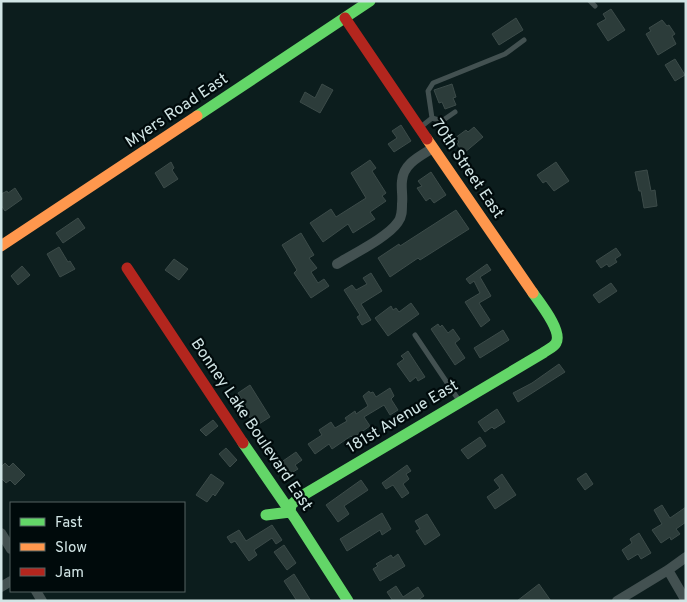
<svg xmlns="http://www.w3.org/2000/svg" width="687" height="602" font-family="Overpass,sans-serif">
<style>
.building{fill:#2c3c3a;stroke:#3c4b49}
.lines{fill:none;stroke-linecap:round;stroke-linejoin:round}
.lane{stroke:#435151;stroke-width:5}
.street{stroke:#435151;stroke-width:10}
.fast{stroke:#63d668;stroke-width:11}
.slow{stroke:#ff974d;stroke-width:11}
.jam{stroke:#b3261e;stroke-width:11}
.labels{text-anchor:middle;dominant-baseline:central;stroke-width:4.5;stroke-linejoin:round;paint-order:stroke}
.street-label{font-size:16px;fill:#d1e5e5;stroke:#000a0b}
</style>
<rect width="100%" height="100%" fill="#0c1d1d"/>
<path class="building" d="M611,9L625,30L608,41L597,24L606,19L603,14Z
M516,18L523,30L499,45L492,34Z
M662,20L667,26L669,25L675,34L672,36L676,44L658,55L646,34L651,31L649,28Z
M675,59L685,75L675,81L665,65Z
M322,84L333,90L320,113L300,102L305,92L315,98Z
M452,84L456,97L453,98L456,105L445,109L442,102L439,103L434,90Z
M401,125L411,141L394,152L388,144L397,138L392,131Z
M474,127L483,137L464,153L457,144L459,142L455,138L466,130L468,132Z
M370,160L376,168L372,171L386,193L382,196L386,201L370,212L375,219L353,233L348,224L323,242L310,223L331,209L336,217L366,198L351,173Z
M171,162L174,168L172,170L178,179L164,188L155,173Z
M556,162L569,181L554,191L546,181L543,183L537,175Z
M647,170L651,191L655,190L657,206L644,208L641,191H639L635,172Z
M431,172L446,195L434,203L430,198L426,201L417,188L422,186L418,181Z
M15,188L22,199L5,211L1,205V194L7,191L8,193Z
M456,210L469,229L420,260L418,258L390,277L378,258L399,244L400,246Z
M78,218L85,228L63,243L56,233Z
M301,233L314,255L309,258L317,268L311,272L318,283L324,279L329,286L311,298L294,273L297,270L282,245Z
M59,247L68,262L70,261L75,269L60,277L47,254Z
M616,248L621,255L615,259L617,262L609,267L607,264L601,268L596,261Z
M174,259L188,269L179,280L165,270Z
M487,264L491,270L480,277L491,296L479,303L490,320L481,327L465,302L480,293L474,281L470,284L466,279Z
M22,266L30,275L18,285L11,276Z
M371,273L382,291L361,304L371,320L362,325L357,317L360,315L344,290L352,285L356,290L367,284L363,278Z
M611,283L617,291L599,303L593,295Z
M411,303L419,314L388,336L375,318L391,306L393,310L396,308L399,312Z
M438,324L440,327L442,325L448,333L453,329L460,339L455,343L465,358L455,365L431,329Z
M503,330L509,340L480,358L474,348Z
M408,351L425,377L418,381L416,377L410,382L397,364L404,359L401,356Z
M559,364L565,372L518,402L513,393L532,383Z
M250,385L270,417L259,424L253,416L250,418L241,403L243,402L238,393Z
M390,388L394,396L391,399L398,410L390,415L384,405L364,417L370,426L353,438L351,436L332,449L329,444L315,454L308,444L322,435L319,430L331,422L335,428L347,421L345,418L355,411L356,414L368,406L363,396L369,391L370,393L373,392L376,397Z
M497,409L505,422L494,429L492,427L485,432L478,422Z
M213,420L218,426L206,436L200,430Z
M480,437L486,446L468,459L461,450Z
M226,448L237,460L230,467L219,454Z
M296,452L302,460L295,465L298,469L288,475L280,463Z
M5,463L9,467L13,463L25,475L15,485L10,480L6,483L1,478V467Z
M407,465L411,471L406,474L409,479L403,484L409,493L402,498L393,485L386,489L382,483Z
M586,473L593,484L585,490L577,479Z
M211,474L224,483L215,496L213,494L207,502L196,495Z
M502,474L516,495L495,509L487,497L500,488L494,480Z
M361,480L368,490L344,506L349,514L338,522L326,505Z
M662,505L670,518L686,507V522L676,529L680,534L671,540L670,537L661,543L652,530L662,524L654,510Z
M382,513L391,529L382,535L380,530L347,551L340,539Z
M427,514L440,535L425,545L416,531L420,529L415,521Z
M272,525L282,540L276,544L272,538L254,550L257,555L249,561L235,541L231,543L227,537L239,530L246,541Z
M639,533L651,553L641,559L638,554L628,560L622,550L632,543L630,539Z
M284,545L296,563L287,570L274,552Z
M398,554L405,566L380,581L373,569L378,566L376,564L391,555L393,558Z
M294,574L311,601H297L284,581Z
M539,584L551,601H517Z
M396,586L403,597L418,587L424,596L417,601H393L387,592Z"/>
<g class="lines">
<path class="lane" d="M590,1L595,6
M432,118L442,121L455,112
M422,126L432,118L428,91L433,83L505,54L524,40
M415,335L460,402"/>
<path class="street" d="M337,264C353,254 388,237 398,222C402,217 402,211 402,204C403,196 401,188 402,181C403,164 420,156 433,148
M1,533L11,549
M668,570L686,601
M1,587L11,581
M36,591L42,601
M617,601L668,570L686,557"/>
<path class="fast" d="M197,116L370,1
M243,443L296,520L348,601
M290,512L291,505L300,497L543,353C547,350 554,347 556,343C563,331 539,302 533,293
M266,515L290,512"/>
<path class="slow" d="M427,139L533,293
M1,246L197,116"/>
<path class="jam" d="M345,18L427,139
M127,268L243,443"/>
</g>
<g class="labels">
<g class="street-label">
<text transform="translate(177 111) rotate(-34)">Myers Road East</text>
<text transform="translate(467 169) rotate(56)">70th Street East</text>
<text transform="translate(403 417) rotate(-31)">181st Avenue East</text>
<text transform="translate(251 425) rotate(56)">Bonney Lake Boulevard East</text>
</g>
</g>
<rect width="687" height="602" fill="none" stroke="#d1e5e5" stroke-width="5"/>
<rect x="10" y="502" width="175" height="90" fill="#000a0b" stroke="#546262"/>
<rect x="20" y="518" width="25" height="8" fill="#63d668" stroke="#546262"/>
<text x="55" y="527" font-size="15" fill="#d1e5e5">Fast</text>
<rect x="20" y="543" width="25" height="8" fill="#ff974d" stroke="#546262"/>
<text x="55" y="552" font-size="15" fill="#d1e5e5">Slow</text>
<rect x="20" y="568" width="25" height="8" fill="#b3261e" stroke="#546262"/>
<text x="55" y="577" font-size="15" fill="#d1e5e5">Jam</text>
</svg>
